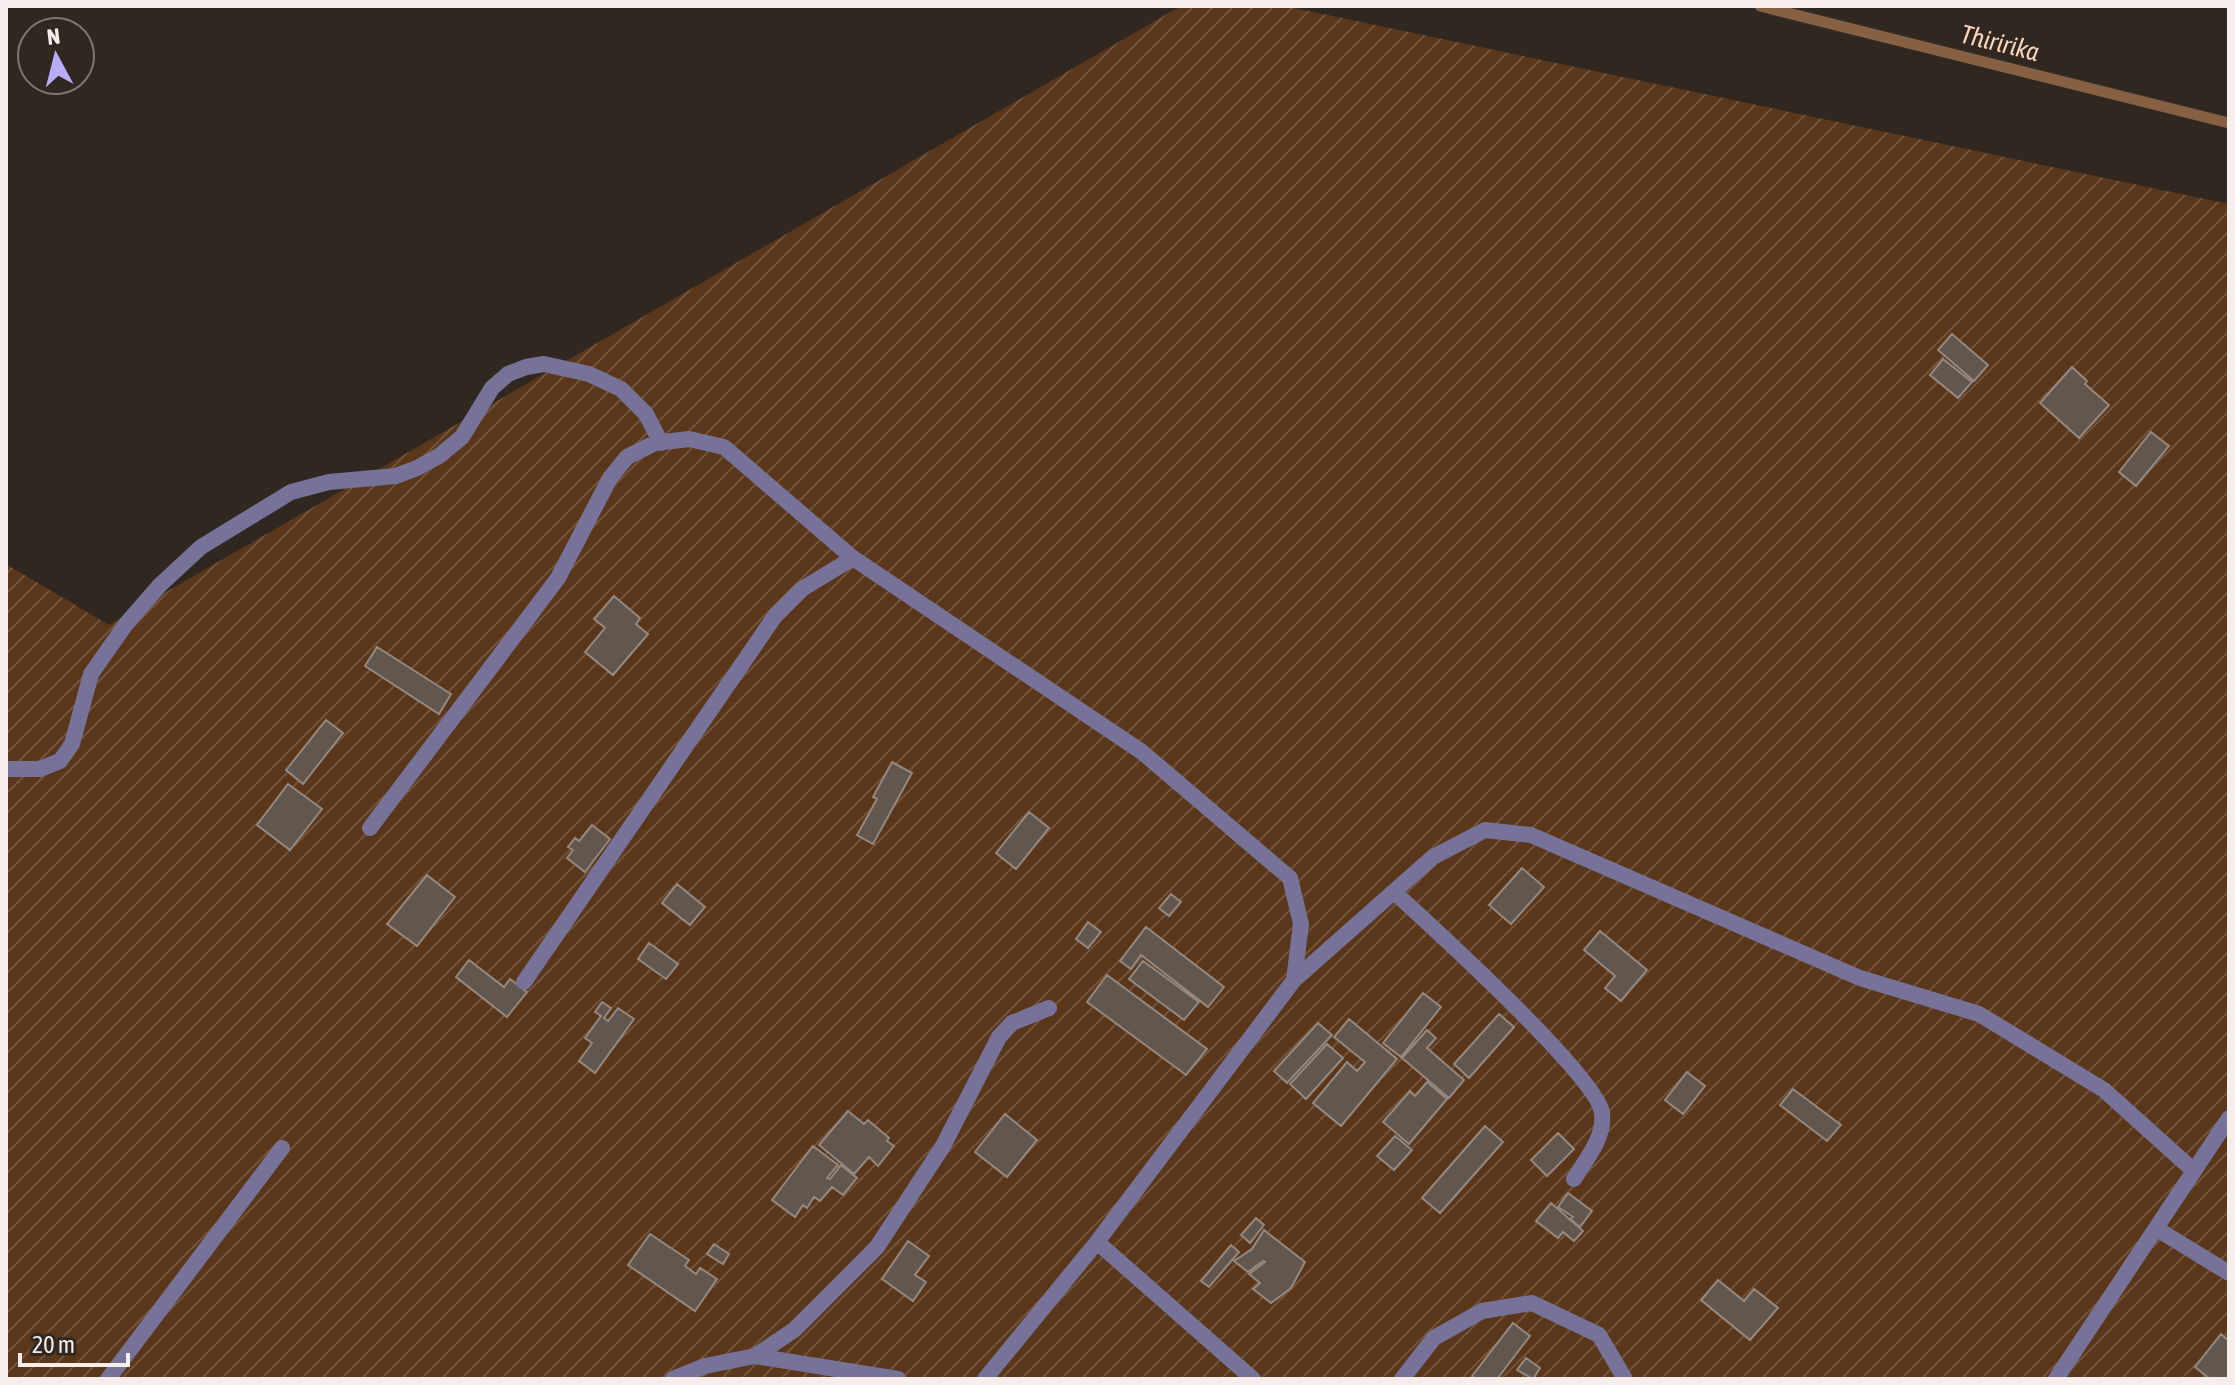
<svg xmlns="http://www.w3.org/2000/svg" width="2235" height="1385" font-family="'Asap Condensed',sans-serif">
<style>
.garden{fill:url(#garden-furrows)}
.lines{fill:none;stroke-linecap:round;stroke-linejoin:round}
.stream{stroke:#876043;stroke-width:11}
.building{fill:#62574f;stroke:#94887f;stroke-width:2}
.minor{stroke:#777297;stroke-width:16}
.labels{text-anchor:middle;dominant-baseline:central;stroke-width:7;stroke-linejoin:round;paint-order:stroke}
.water-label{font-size:26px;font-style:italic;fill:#fbd3b8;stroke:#302720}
</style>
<defs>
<pattern id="garden-furrows" width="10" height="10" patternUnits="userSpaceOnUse" patternTransform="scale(2)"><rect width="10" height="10" fill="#5a361a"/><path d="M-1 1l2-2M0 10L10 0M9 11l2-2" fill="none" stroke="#72533b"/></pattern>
</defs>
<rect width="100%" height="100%" fill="#302720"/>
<path class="garden" d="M1181,6H1285L2229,204V1379H6V564L109,625Z"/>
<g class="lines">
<path class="stream" d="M1760,6L2229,123"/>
</g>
<path class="building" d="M1952,334L1988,365L1974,381L1938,350Z
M1943,359L1972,382L1958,398L1930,375Z
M2072,367L2087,381L2085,384L2109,405L2079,438L2040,403Z
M2151,432L2169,446L2136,486L2119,472Z
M614,596L640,618L636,624L648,634L613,675L585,652L605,628L594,619Z
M377,647L451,694L439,714L365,666Z
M326,720L343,733L303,784L286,770Z
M892,762L912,773L873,844L857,835L877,799L873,797Z
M288,784L322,809L290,850L257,825Z
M1029,812L1049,828L1016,869L996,853Z
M592,825L610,839L585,872L567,858L573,850L568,847L575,838L579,841Z
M1522,868L1544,887L1511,924L1489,905Z
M427,875L455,897L417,946L387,924Z
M677,884L705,907L690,925L662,903Z
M1171,894L1181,902L1169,916L1159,908Z
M1088,922L1101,932L1088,948L1076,939Z
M1146,927L1224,987L1208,1007L1141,955L1131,969L1120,961Z
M1600,931L1647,970L1621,1001L1605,988L1615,976L1584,950Z
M649,943L678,964L666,979L638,959Z
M469,960L504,987L510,979L527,992L507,1017L456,977Z
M1143,961L1199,1002L1184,1020L1129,979Z
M1107,975L1207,1049L1186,1075L1087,1002Z
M1423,993L1441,1007L1401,1057L1383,1043Z
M602,1002L611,1008L604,1018L608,1021L618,1008L634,1019L595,1073L579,1061L592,1043L585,1038L601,1016L595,1012Z
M1499,1014L1514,1027L1469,1078L1454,1064Z
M1349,1019L1397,1059L1341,1126L1313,1103L1347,1062L1357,1071L1365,1062L1334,1037Z
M1318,1023L1332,1035L1287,1083L1274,1071Z
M1427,1030L1436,1038L1427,1048L1464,1080L1449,1098L1402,1058Z
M1327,1044L1343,1058L1306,1099L1290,1084Z
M1687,1072L1705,1086L1683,1114L1665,1100Z
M1427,1082L1447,1099L1409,1144L1383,1122L1410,1091L1415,1096Z
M1793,1089L1841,1125L1827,1141L1780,1105Z
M848,1111L864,1124L868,1120L889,1138L887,1141L894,1146L878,1166L869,1157L854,1174L819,1145Z
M1005,1114L1037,1140L1007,1177L975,1152Z
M1485,1126L1503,1142L1440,1213L1422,1198Z
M1558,1133L1574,1149L1547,1176L1531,1160Z
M1395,1136L1412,1150L1394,1170L1377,1156Z
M813,1146L838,1165L827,1178L830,1179L841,1165L857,1178L843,1195L832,1187L820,1201L814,1197L807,1208L803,1205L795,1217L772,1200Z
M1568,1193L1592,1211L1580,1227L1570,1219L1573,1217L1558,1207Z
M1551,1203L1583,1231L1574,1241L1563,1232L1558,1238L1536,1221Z
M1256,1218L1264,1225L1250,1243L1241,1235Z
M1264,1230L1305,1262L1291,1288L1271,1303L1253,1289L1260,1283L1249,1274L1265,1262L1263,1261L1248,1272L1234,1261L1252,1249Z
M650,1234L689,1260L685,1266L696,1274L700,1268L717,1279L695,1311L628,1265Z
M908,1241L929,1256L915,1275L926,1282L913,1301L882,1279Z
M714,1244L729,1254L723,1264L707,1254Z
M1231,1245L1239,1252L1209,1287L1201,1281Z
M1718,1280L1744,1301L1754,1289L1778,1308L1750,1340L1701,1300Z
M1513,1323L1530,1336L1497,1379H1476L1472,1376Z
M2221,1334L2229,1341V1379H2210L2195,1367Z
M1526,1358L1540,1368L1533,1379L1517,1370Z"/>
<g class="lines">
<path class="minor" d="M6,769H40L60,761L72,744L91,674L126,624L160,585L201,547L291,492L329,482L396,476L417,468L439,456L462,437L492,388L508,374L526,367L544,364L589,374L621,389L646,414L661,443
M370,828L558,578L610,478L627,457L655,443L689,439L724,447L853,558L1142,752L1290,878L1301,924L1294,980L1097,1242L985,1379
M1394,892C1429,924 1598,1077 1602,1113C1605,1138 1586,1159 1574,1179
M1294,980L1433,857L1485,830L1531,835L1860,978L1979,1014L2104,1090L2194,1171
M524,982L775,616L802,589L853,558
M2157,1229L2229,1273
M1097,1242L1253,1379
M755,1356L794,1330L877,1247L943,1146L999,1037L1012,1023L1049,1008
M108,1379L282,1148
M673,1379L705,1366L755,1356L898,1379
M1402,1379L1434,1338L1482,1311L1532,1303L1599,1335L1625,1379
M2056,1379L2229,1118"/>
</g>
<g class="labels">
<g class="water-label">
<text transform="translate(2000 43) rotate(14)">Thiririka</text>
</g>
</g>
<rect width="2235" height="1385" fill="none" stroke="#f5eeea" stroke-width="16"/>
<g transform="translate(56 56) rotate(353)"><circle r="38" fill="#302720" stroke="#7f7771" stroke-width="2"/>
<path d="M0-6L14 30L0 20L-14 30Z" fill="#b8abf7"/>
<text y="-12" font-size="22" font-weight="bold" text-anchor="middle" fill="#f5eeea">N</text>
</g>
<path d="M20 1353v12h108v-12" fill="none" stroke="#f5eeea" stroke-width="4"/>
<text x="32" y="1353" font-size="24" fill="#f5eeea" stroke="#302720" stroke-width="6" paint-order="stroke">20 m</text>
</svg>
